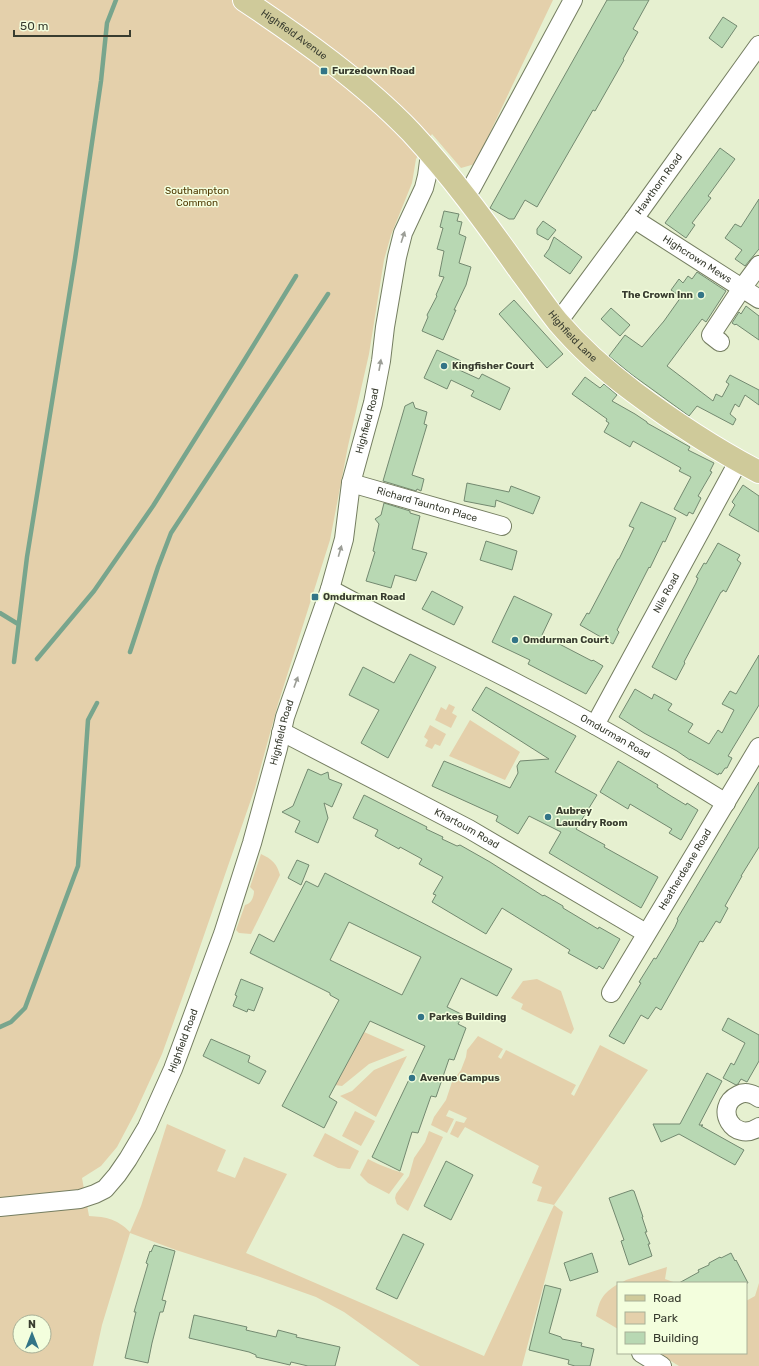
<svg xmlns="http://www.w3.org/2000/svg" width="759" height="1366" font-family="Rubik,sans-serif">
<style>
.green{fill:#e4d0ab;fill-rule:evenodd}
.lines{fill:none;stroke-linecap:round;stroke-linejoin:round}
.stream{stroke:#78a58d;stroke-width:4.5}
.building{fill:#b8d8b3;stroke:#738970;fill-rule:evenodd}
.minor-casing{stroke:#757e61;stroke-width:20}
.major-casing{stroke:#fff;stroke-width:24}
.minor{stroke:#fff;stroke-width:18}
.major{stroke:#cfca9a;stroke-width:22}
.oneway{fill:#9c9e97}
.poi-dot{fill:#337587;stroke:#f3fedd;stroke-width:1.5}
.labels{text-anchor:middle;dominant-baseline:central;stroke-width:3;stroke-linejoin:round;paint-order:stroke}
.street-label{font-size:10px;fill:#383c2f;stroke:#f3fedd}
.poi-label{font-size:10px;font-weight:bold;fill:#383c2f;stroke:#f3fedd;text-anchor:start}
.park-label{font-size:10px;fill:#4f3902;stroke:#f3fedd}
</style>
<rect width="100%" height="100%" fill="#e6f0d0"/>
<path class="green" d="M0,0H553L475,164L461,168L432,134L416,159L412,183L391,235L384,260L369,354L348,446L330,540L278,704L255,788L184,993L162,1054L136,1111L117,1147L101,1166L82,1178L89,1216C107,1217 117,1219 130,1232L141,1206L167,1124L226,1150L217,1171L235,1178L244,1157L287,1174L246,1253L484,1356L554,1205L537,1201L542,1187L532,1183L539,1166L465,1127L458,1138L450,1134L456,1121L464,1123L467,1118L449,1110L446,1116L454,1119L447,1133L431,1125L434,1117L446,1100L452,1082L461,1070L466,1057L467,1050L478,1036L503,1049L498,1057L501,1059L506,1050L576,1085L571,1094L574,1096L600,1045L648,1070L554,1205L563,1212L522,1366H420L344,1312L316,1297L260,1277L176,1250L130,1233L102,1325L93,1366H0ZM20,1322H44V1346H20Z
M449,704L455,707L452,713L457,716L451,728L435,720L441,707L446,710Z
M470,720L520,752L505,780L449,756Z
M430,725L446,734L440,746L435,744L432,749L425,746L428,740L424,737Z
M261,854C272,859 277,864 280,875L251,934L239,933L236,930L245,905C251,904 254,897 254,891L250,887Z
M537,979L561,991L574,1029L571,1034L521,1009L523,1004L511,998L523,981Z
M364,1032L405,1050L369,1064L342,1086L335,1085Z
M407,1056L376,1117L340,1096L352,1091L374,1070Z
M355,1111L375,1121L361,1146L342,1136Z
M429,1131L443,1137L408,1211L397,1204L395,1198L396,1194L409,1176L414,1158L425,1142Z
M325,1133L359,1151L350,1169L338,1168L313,1156Z
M368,1159C375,1163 383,1166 391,1169C395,1171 400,1171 404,1174L389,1194L368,1183L360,1175Z
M667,1267L665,1279L676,1283H621L626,1280Z
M759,1283V1366H679L658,1353H746V1301L755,1296Z
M618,1284V1329L596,1316C600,1299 602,1294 618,1284Z"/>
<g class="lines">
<path class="stream" d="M0,613L18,624
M130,652L158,567L171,533L328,294
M37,659L94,591L153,506L242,364L296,276
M14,662L27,557L75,259L101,81L107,23L116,0
M0,1027L11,1022L25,1008L78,866L88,720L97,703"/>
</g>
<path class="building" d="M607,0H649L633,29L638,32L623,59L624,60L595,111L593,110L537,207L525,200L514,219H509L490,208Z
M723,17L737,26L722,48L709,38Z
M720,148L735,159L708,196L711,198L692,223L695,225L686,238L665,223Z
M759,199V249L745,266L735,259L742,250L725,238L735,224L741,227Z
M444,211L459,214L457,221L462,222L459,234L466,237L459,263L471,267L466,285L454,310H456L443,340L422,331L428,317L427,315L437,296L436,295L444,277L439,276L444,251L437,249L443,228L440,227Z
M543,221L556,230L548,240L537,234V229Z
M554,237L582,257L570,274L544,256L549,249Z
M697,272L726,291L706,322L702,319L667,366L713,401L716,394L722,397L729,384L726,382L730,375L759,390V405L745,395L739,407L735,404L730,414L736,419L733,425L697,406L689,416L631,374L609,356L625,335L642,347L664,321L681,297L671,290L679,279L683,283L688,276L692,279Z
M514,300L563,354L547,368L499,314Z
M746,306L759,316V340L736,324L735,325L732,323L739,312L741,314Z
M611,308L630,325L620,336L601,319Z
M437,350L461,361L457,369L479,379L482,374L510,388L500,410L471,396L474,391L451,380L447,389L424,378Z
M585,377L600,388L604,384L617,395L612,401L635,414L647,422V423L690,447L688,450L714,463L710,471L712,472L698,496L701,498L693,514L689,512L687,516L674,509L691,477L679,471L681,468L633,441L630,447L604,432L609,423L606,421L607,419L572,394Z
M413,402L415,408L427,412L424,424L427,425L412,475L424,479L421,491L417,489L416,491L383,481L405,406Z
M467,483L509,492L511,486L540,497L533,514L496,500L495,507L464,501Z
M743,485L759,496V532L729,515L735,505L732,502Z
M641,502L676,518L665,542L663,541L650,568L649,567L617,630L619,632L613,644L580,625L587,613L589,614L618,559H619L634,528L629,526Z
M384,503L410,511V513L420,516L412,549L427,553L416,581L395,575L391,588L366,581L375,552L373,551L379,524L375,519L381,515Z
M486,541L517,551L512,570L480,560Z
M718,543L740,555L737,560L741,563L726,592L723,590L722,592H721L684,662L685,663L676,680L652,667L696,583L698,578L696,577L704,563L706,564Z
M432,591L463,607L454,625L422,609Z
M514,596L552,614L542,635L592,661L593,660L603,666L586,694L528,664L530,660L492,642Z
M410,654L436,667L388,758L361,743L379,710L349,695L363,667L394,683Z
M759,655V705L728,756L732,758L727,768H725L721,774L719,773L718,775L690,759V760L677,751L644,733L619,717L635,689L652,699L654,694L672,704L668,710L693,724L688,732L709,744L718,730L722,733L734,710L722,704L730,691L736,694Z
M486,687L576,736L555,772L597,795L576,829L605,845L604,847L658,877L641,908L549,853L561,832L529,816L518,834L496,821L498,816L432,786L444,761L510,788L518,773L517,766L520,761L549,759L472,710Z
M618,761L658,785L657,787L671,796L686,805L687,803L698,810L681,840L669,833L672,829L630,804L628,809L600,792Z
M308,769L321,775L328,772L329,779L342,784L332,807L324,803L328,818L318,843L295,832L300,821L282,812L293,806Z
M759,782V847L741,876H742L725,906L728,908L720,923L716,921L703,942L700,941L661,1010L656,1007L648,1019L641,1015L624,1044L609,1036L641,983L639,982L654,958L656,959L675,927L678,920L677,919Z
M364,795L427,827L426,829L443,837L442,839L457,846L460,845L490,862L543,896L544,895L563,906V908L598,929L599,927L620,939L603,969L599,966L597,969L568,953L570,950L502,908L486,934L432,902L436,895L433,894L443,877L419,864L422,859L400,847L399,849L375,836L378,830L353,818Z
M297,860L309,865L301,885L288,878Z
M325,873L512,969L497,996L461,978L447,1007L463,1015L458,1024L466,1028L454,1060L449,1059L436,1097L431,1096L418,1133L412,1132L400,1171L372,1157L425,1046L370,1021L329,1097L337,1102L324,1128L282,1106L339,1000L330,995V993L250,953L259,934L274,942L306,881L318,887ZM349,922L421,957L402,995L330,960Z
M241,979L263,988L254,1011L248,1009L247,1012L233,1006L237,996L235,995Z
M728,1018L759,1035V1061L747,1082L741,1079L738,1084L736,1085L723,1078L731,1063L734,1065L745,1043L722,1030Z
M211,1039L250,1056L248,1062L266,1071L259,1084L203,1056Z
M707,1073L722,1081L699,1125H703L701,1126L744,1150L735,1165L679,1134L661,1142L653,1124H680Z
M446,1161L473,1175L451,1220L424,1206Z
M632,1190L634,1191L643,1217H642L647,1232H645L650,1244H648L652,1256L629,1265L621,1241L624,1240L609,1198Z
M403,1234L424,1244L397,1299L376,1289Z
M154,1245L175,1251L162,1300L166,1301L163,1312H160L152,1343L148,1363L125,1358L136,1312H134L148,1264L146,1263L150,1251L151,1252Z
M592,1253L598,1272L570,1281L564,1263Z
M731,1253L735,1261L736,1260L748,1283H679L699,1272L698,1270L709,1265V1263L720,1257L721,1258Z
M545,1285L561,1289L549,1333L561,1337L562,1339L582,1343L581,1346L594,1349L590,1366H575L568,1364L569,1360L529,1350Z
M194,1315L247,1327L246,1330L276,1337L278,1330L297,1335L296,1337L340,1347L335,1366H308L291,1362L290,1365L256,1357V1355L249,1352L189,1338Z"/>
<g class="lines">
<g class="minor-casing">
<g id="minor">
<path d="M466,196L472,187L573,0"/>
<path id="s1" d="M634,219L759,299"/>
<path id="s2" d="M558,322L634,219L759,45"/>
<path d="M720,342L711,335L742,288L759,265"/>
<path id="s3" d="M351,483L502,526"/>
<path id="s4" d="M330,589C393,624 460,653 524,687C593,722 660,762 726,803"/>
<path id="s5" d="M595,725L738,462"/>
<path id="s6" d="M281,733L288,735L469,829L646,933"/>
<path id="s7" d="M611,993L759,747"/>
<path d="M759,1098C753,1094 745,1091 738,1095C713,1107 733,1144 759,1127"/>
<path id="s8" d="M0,1207L80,1199L95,1194L105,1189L117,1175L128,1159L147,1127L173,1069L223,934L252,843L278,748L285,717L330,589L344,539L351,483L373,403L381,361L385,327L397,257L403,233L424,188L427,176L430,154"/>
<path d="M641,1353L662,1366"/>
</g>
</g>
<g class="major-casing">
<g id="major">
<path id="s9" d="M244,0C301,38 363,82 411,132C451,175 486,223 520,271C533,288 545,306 558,322C581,349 606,371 634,392C674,422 715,449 759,472"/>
</g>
</g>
<use href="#minor" class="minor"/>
<use href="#major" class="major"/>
</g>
<defs><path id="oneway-solid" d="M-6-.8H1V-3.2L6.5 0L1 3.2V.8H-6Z"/></defs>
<g class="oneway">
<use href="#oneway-solid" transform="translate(403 237) rotate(-72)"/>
<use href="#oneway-solid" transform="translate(380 365) rotate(-80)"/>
<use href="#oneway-solid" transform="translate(340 551) rotate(-74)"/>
<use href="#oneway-solid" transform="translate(296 682) rotate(-70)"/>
</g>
<g class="poi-dot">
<rect x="320" y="67" width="8" height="8" rx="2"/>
<circle cx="701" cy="295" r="4"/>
<circle cx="444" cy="366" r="4"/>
<rect x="311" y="593" width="8" height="8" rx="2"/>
<circle cx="515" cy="640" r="4"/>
<circle cx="548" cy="817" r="4"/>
<circle cx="421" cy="1017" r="4"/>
<circle cx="412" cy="1078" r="4"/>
</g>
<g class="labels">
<g class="street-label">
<text stroke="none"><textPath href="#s9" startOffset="61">Highfield Avenue</textPath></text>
<text stroke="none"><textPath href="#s2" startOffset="171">Hawthorn Road</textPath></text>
<text stroke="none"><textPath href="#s1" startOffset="75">Highcrown Mews</textPath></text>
<text stroke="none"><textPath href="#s9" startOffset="474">Highfield Lane</textPath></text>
<text stroke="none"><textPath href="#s8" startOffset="924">Highfield Road</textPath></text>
<text stroke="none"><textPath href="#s3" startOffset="79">Richard Taunton Place</textPath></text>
<text stroke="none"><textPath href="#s5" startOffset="150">Nile Road</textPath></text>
<text stroke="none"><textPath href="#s8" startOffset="600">Highfield Road</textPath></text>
<text stroke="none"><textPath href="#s4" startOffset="321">Omdurman Road</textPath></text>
<text stroke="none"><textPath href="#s6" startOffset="209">Khartoum Road</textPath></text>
<text stroke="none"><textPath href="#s7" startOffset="144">Heatherdeane Road</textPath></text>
<text stroke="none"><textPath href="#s8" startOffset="276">Highfield Road</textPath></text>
</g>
<g class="poi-label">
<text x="332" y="71">Furzedown Road</text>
<text x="693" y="295" text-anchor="end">The Crown Inn</text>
<text x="452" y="366">Kingfisher Court</text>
<text x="323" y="597">Omdurman Road</text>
<text x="523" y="640">Omdurman Court</text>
<text x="556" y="811">Aubrey<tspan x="556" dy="12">Laundry Room</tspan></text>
<text x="429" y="1017">Parkes Building</text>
<text x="420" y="1078">Avenue Campus</text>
</g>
<g class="park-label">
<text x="197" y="191">Southampton<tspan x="197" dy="12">Common</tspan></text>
</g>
</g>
<rect x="617" y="1282" width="130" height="72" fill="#f3fedd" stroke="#a8b097"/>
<rect x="625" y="1295" width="20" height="6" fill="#cfca9a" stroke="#a8b097"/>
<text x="653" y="1302" font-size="12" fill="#383c2f">Road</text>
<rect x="625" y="1312" width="20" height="12" fill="#e4d0ab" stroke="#a8b097"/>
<text x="653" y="1322" font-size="12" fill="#383c2f">Park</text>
<rect x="625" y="1332" width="20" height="12" fill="#b8d8b3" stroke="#a8b097"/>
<text x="653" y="1342" font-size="12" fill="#383c2f">Building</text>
<g transform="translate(32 1334)"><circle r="19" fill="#f3fedd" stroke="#a8b097"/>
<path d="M0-3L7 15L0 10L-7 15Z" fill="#337587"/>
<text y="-6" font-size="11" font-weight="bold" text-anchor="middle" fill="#383c2f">N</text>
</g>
<path d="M14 30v6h116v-6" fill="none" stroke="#383c2f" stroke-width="2"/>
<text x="20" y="30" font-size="12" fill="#383c2f" stroke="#f3fedd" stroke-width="3" paint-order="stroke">50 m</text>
</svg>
